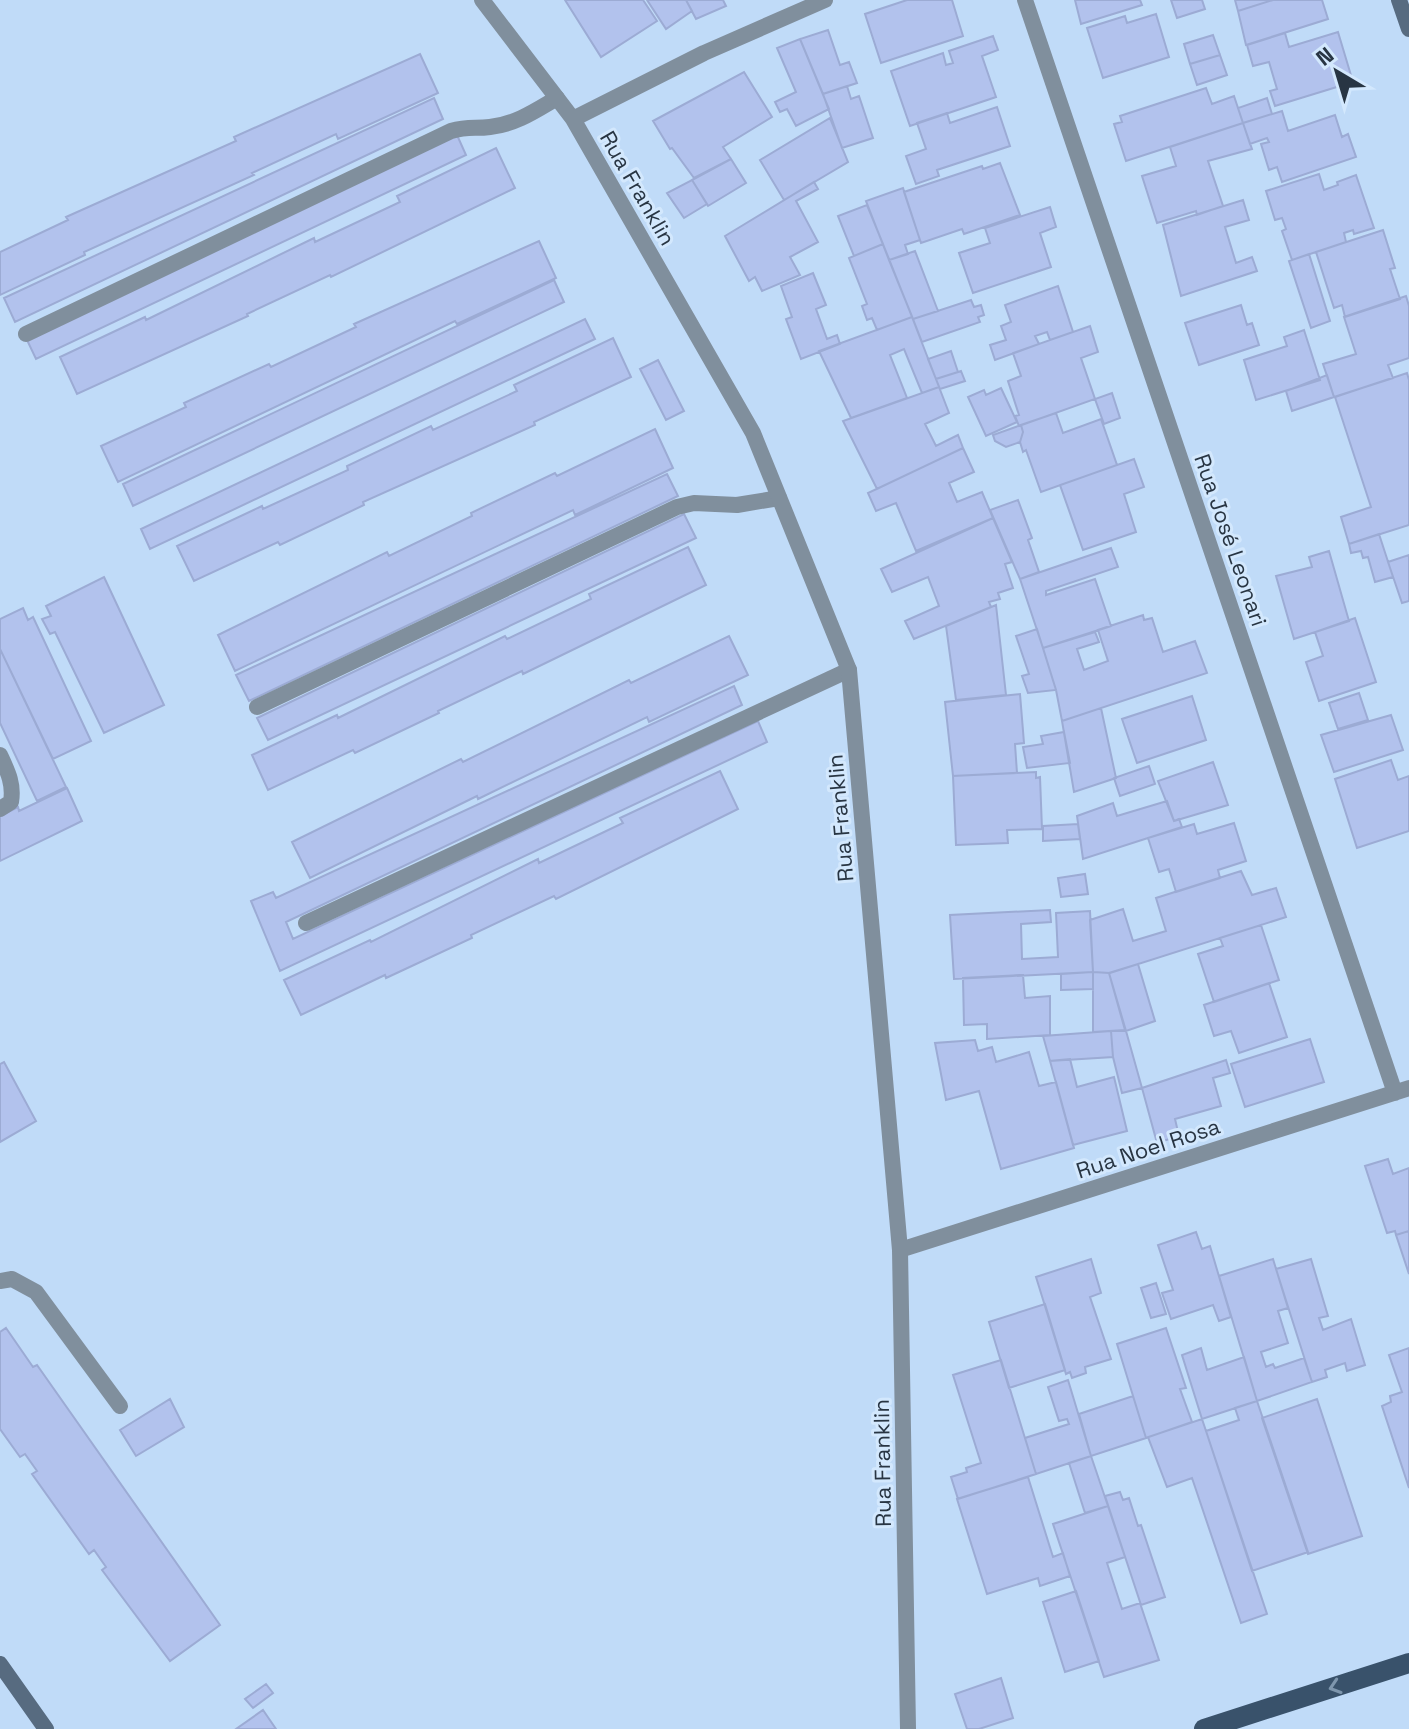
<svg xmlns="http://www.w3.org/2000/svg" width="1409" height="1729" font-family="'Space Grotesk',sans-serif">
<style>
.building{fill:#b2c2ed;stroke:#9cabd4;stroke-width:2}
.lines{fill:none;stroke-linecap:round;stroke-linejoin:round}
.lane{stroke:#808f9d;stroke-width:16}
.street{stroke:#808f9d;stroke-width:16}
.secondary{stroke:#576b80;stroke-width:16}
.primary{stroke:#39526b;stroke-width:20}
.oneway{stroke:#7e96ad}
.labels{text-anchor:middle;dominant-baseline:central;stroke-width:6;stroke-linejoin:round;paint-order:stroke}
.street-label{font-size:22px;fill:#283543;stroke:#d3e8fd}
</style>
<rect width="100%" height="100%" fill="#c0dbf8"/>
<path class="building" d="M565,0H643L657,21L601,57Z
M647,0H686L692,11L666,29Z
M686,0H723L726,6L696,19Z
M907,0H952L963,36L881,63L865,14Z
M1075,0H1140L1142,5L1081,24Z
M1171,0H1202L1205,9L1177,18Z
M1235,0H1273L1238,11Z
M1273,0H1322L1328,19L1246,45L1238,11Z
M1156,14L1169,57L1103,78L1087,28L1125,16L1127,23Z
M828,30L840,65L849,62L857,83L823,94L800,39Z
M1338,32L1353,82L1275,106L1270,91L1277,89L1269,62L1253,66L1247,45L1285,33L1289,47Z
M1213,35L1220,55L1190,64L1184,44Z
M993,36L998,50L982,56L996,97L910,126L891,71L943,53L946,65L953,63L949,51Z
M800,39L829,109L796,126L787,109L780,112L775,102L796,92L777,48Z
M420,54L438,93L338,139L336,134L252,173L254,175L84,252L85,255L0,295V252L68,220L66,217L236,141L234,137Z
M1220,55L1227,75L1197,85L1190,64Z
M744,72L772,117L723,147L731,159L694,178L672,148L670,149L653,121Z
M847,86L851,99L859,96L873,138L842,148L823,94Z
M1206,88L1212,104L1234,96L1243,123L1126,161L1114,124L1122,122L1120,116Z
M434,98L443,119L15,322L4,298Z
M1267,98L1272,114L1243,123L1238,108Z
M997,107L1010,146L937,170L939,176L916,184L906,156L926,149L917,123L947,113L950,123Z
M1282,111L1288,131L1335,115L1342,137L1348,134L1356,157L1282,182L1277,167L1269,170L1261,144L1269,142L1267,138L1250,144L1243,123Z
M830,118L848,162L784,200L760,160Z
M1243,123L1252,149L1208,161L1223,206L1197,215L1196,211L1157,223L1142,176L1176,166L1170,147Z
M457,135L466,155L36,359L27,340Z
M496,148L515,188L331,277L330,275L247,314L248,316L77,394L60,357L145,317L146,320L314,238L315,242L400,202L397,196Z
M731,159L746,183L708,206L692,180Z
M1000,163L1020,215L964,234L962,229L921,243L904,192L982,166L983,169Z
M1319,174L1324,190L1338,185L1337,182L1356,175L1374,228L1354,234L1353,230L1344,233L1346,242L1292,260L1282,231L1286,229L1282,218L1275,220L1266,191Z
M692,180L707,204L684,218L667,193Z
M814,182L818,189L796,201L818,242L790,257L800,275L762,291L755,277L749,281L725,236Z
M903,188L920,240L905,245L908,254L889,260L866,201Z
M1243,200L1249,220L1225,227L1236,263L1252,257L1257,271L1181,296L1163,225Z
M867,205L883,244L854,256L838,216Z
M1050,207L1056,227L1040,233L1051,267L973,293L959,253L990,243L985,228Z
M1383,230L1395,268L1390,269L1400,299L1345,317L1342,305L1334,308L1316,252Z
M539,241L556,278L457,324L455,321L118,482L101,446L186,407L184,403L269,364L271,367L356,327L354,324Z
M883,244L912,317L877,330L872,318L867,320L862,306L867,304L849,258Z
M915,251L938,311L913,319L889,260Z
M1309,254L1330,321L1311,328L1289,261Z
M813,273L826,305L816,309L827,339L837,335L840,344L801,359L786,319L792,317L781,286Z
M554,280L564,302L133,506L123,484Z
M1058,286L1073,332L1050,340L1047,332L1035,336L1039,344L995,360L990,345L1006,340L1001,326L1011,322L1005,305Z
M1406,296L1409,306V358L1388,365L1393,378L1334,397L1323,364L1356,354L1344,317Z
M971,300L974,307L981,305L984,315L978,317L980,322L922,342L913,319Z
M1241,305L1247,325L1252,323L1259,345L1199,365L1185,323Z
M912,317L939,387L922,393L904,349L890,355L907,398L851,418L819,351Z
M585,319L595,339L150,549L141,529Z
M1090,326L1098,352L1081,358L1095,399L1019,426L1015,416L1019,415L1008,381L1021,376L1013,353Z
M1304,330L1320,380L1256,400L1244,360L1287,346L1284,337Z
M613,338L631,377L534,422L535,425L363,502L364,505L280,545L278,542L194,581L177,546L262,506L263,509L348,470L347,466L431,426L433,430L517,391L514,385Z
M951,351L958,372L936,379L928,359Z
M658,360L684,411L666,420L640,369Z
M961,371L965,381L940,389L936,379Z
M1407,373L1409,380V525L1349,544L1341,517L1371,507L1335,397Z
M1327,375L1334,397L1292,411L1286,391Z
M939,387L949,413L925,424L936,446L958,435L963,448L877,489L843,421Z
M1001,388L1017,422L986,436L968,397L984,390L986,395Z
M1112,393L1120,418L1104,424L1095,399Z
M1056,413L1063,433L1101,419L1117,465L1041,492L1026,450L1023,452L1020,442L1023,432L1021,425Z
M1021,425L1023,432L1020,442L1006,447L995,441L993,435Z
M655,429L673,468L575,515L573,510L235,671L218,635L387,552L389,556L472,516L471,513L555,473L557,476Z
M963,448L974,472L949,483L957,502L982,492L993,518L916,551L896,503L876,511L868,493Z
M1134,459L1144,487L1124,494L1136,532L1083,550L1060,485Z
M667,474L678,496L249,701L236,675Z
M1018,500L1032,538L1028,540L1039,572L1020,579L990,510Z
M684,514L696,538L268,740L257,718Z
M993,518L1012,562L1005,564L1013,588L998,593L1000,599L989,602L991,607L914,639L905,621L939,606L928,577L892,592L881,569Z
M1379,534L1393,577L1375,582L1368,557L1363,558L1361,551L1351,553L1349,544Z
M688,547L706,585L523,674L522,671L438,711L439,713L355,753L353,750L268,790L252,755L337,715L338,718L505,636L507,639L591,599L589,594Z
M1111,548L1118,567L1046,591V595L1095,579L1111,626L1043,648L1020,579Z
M1329,551L1349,621L1294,639L1276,576L1312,567L1309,557Z
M1409,555V601L1402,603L1388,562Z
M104,577L164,705L104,733L55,632L50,634L42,619L51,616L46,606Z
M996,605L1006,695L956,700L946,626Z
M23,608L28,620L33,617L91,741L53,759L0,649V619Z
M1143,615L1144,620L1152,618L1163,652L1195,641L1207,673L1062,721L1056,690L1043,648L1095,632L1099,642L1077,649L1084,670L1108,661L1098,630Z
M1355,618L1376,682L1319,701L1306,662L1323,656L1315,632Z
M1037,629L1056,690L1028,693L1022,676L1029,674L1016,636Z
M729,636L748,675L649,722L647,717L478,799L477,796L310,878L292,842L461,759L463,762L629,680L631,683Z
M0,649L66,787L37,801L0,723Z
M734,686L742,705L286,922L293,939L758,721L767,742L280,971L251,901L273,892L276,898Z
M1359,693L1368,720L1338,729L1329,703Z
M1020,694L1024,743L1015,744L1017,773L953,776L945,702Z
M1192,696L1206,740L1137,763L1122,719Z
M1101,708L1116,778L1074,792L1062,721Z
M1391,715L1403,750L1334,772L1321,735Z
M1064,732L1070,763L1027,768L1023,747L1043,744L1041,736Z
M1391,760L1398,780L1409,776V831L1357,848L1335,779Z
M1213,762L1228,805L1174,821L1158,781Z
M1149,766L1155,784L1120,796L1114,778Z
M720,771L738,809L556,899L554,896L471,935L472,938L386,978L385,975L301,1015L284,980L370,940L371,942L538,859L539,863L623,823L620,818Z
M1036,772V778L1040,777L1042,829L1007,830L1008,843L956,845L953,776Z
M67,788L82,821L0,861V816L18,807L19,811Z
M1167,801L1174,821L1179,819L1182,827L1083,859L1077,816L1113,803L1117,816Z
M1234,823L1246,861L1218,870L1220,878L1176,892L1169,869L1159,872L1148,838L1194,824L1197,834Z
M1078,824L1080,839L1043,841V826Z
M1241,871L1252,895L1276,888L1286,917L1110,973L1093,972L1090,920L1123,909L1133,941L1166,931L1156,898Z
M1085,874L1088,894L1061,897L1058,878Z
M1050,910L1051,922L1021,924L1022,959L1058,957L1056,913L1090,911L1093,972L954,979L950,915Z
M1261,925L1279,980L1214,1002L1198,954L1223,946L1220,938Z
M1138,964L1155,1021L1126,1031L1109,973Z
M1093,972V989L1061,990V974Z
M1093,972L1109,973L1125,1030L1093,1032Z
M1023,975L1025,998L1050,996V1035L987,1039V1024L964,1025L963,978Z
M1269,983L1287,1037L1239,1053L1231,1031L1214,1036L1204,1005Z
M1111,1031H1126L1142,1088L1122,1093L1113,1057Z
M1111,1031L1113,1057L1050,1061L1043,1036Z
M1310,1039L1324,1082L1245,1107L1231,1064Z
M975,1040L978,1051L992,1047L996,1062L1029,1052L1039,1086L1056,1082L1074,1148L1001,1169L979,1091L946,1100L935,1043Z
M1070,1059L1077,1087L1114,1077L1127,1131L1073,1145L1050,1061Z
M1226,1060L1230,1073L1213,1078L1221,1106L1175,1119L1179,1136L1157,1143L1142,1088Z
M4,1062L36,1121L0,1142V1064Z
M1388,1159L1393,1174L1409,1168V1231L1396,1235L1395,1231L1387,1233L1365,1166Z
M1409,1231V1274L1396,1235Z
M1196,1232L1202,1249L1210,1246L1231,1317L1219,1321L1213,1305L1171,1319L1162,1293L1173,1290L1158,1245Z
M1091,1259L1101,1293L1090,1297L1111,1359L1085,1367L1086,1373L1072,1378L1070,1372L1066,1374L1036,1277Z
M1273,1259L1288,1308L1278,1311L1288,1343L1261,1352L1266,1367L1273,1364L1275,1368L1304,1358L1312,1382L1257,1401L1219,1276Z
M1311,1259L1328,1316L1319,1318L1323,1330L1351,1319L1365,1365L1347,1371L1345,1363L1325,1370L1327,1377L1312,1382L1276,1269Z
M1156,1283L1166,1314L1151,1318L1141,1288Z
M1045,1304L1065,1370L1009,1388L989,1322Z
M6,1328L33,1367L37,1365L220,1625L170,1661L102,1570L106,1567L94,1550L89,1554L32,1474L37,1471L25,1454L20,1457L0,1429V1332Z
M1166,1328L1186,1388L1180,1389L1192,1422L1146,1438L1117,1344Z
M1201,1348L1207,1370L1244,1357L1257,1401L1202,1419L1182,1355Z
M1409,1348V1488L1382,1406L1391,1402L1390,1396L1402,1392L1389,1355Z
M1001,1360L1036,1474L958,1499L951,1477L967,1472L966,1468L981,1463L953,1375Z
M1068,1380L1091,1456L1036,1474L1025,1438L1069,1424L1067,1419L1059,1421L1048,1387Z
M1133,1396L1146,1438L1091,1456L1079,1414Z
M170,1399L184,1427L136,1456L120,1430Z
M1317,1399L1362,1536L1308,1554L1262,1418Z
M1257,1401L1308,1552L1252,1571L1206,1431L1239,1420L1235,1408Z
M1202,1419L1267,1614L1241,1623L1192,1478L1167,1487L1148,1437Z
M1091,1456L1108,1506L1085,1513L1069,1463Z
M1028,1477L1053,1557L1063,1553L1070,1576L1040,1586L1038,1578L987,1594L957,1499Z
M1120,1492L1123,1500L1129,1498L1138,1526L1141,1525L1165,1597L1141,1605L1105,1496Z
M1108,1506L1125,1557L1107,1563L1122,1609L1140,1603L1159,1660L1104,1677L1053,1524Z
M1076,1591L1099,1661L1065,1672L1043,1602Z
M1001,1678L1013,1718L979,1729H967L955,1694Z
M266,1684L273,1693L253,1708L245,1699Z
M263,1710L276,1729H236Z"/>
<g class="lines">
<path class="lane" d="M26,334L451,131C468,126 475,129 490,127C516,124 535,111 557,98
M257,707L677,507L694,503L737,505L779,498
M0,755C8,772 14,784 11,802L0,809
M306,923L849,670
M0,1281L12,1279L36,1292L120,1406"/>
<path class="street" d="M482,0L573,119L753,433L849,670L900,1250L908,1729
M1025,0L1395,1093
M573,119L704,53L825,0
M900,1250L1409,1088"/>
<path class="secondary" d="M1399,0L1409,29
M0,1664L46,1729"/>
<path class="primary" d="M1204,1729L1409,1663"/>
</g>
<defs><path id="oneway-chevron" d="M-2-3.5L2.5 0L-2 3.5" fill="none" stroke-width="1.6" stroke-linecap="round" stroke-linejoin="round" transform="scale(2)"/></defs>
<use class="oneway" href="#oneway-chevron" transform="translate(1335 1687) rotate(162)"/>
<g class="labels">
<g class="street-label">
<text transform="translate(638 188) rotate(60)">Rua Franklin</text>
<text transform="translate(1231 540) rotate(71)">Rua José Leonari</text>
<text transform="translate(840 818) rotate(-95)">Rua Franklin</text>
<text transform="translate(1148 1148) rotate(-18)">Rua Noel Rosa</text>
<text transform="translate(882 1463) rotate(-91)">Rua Franklin</text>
</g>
</g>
<g transform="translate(1337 72) rotate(322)" stroke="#d3e8fd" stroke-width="6" paint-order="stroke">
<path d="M0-6L14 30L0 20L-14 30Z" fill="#283543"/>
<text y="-12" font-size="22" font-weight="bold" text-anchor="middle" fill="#283543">N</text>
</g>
</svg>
